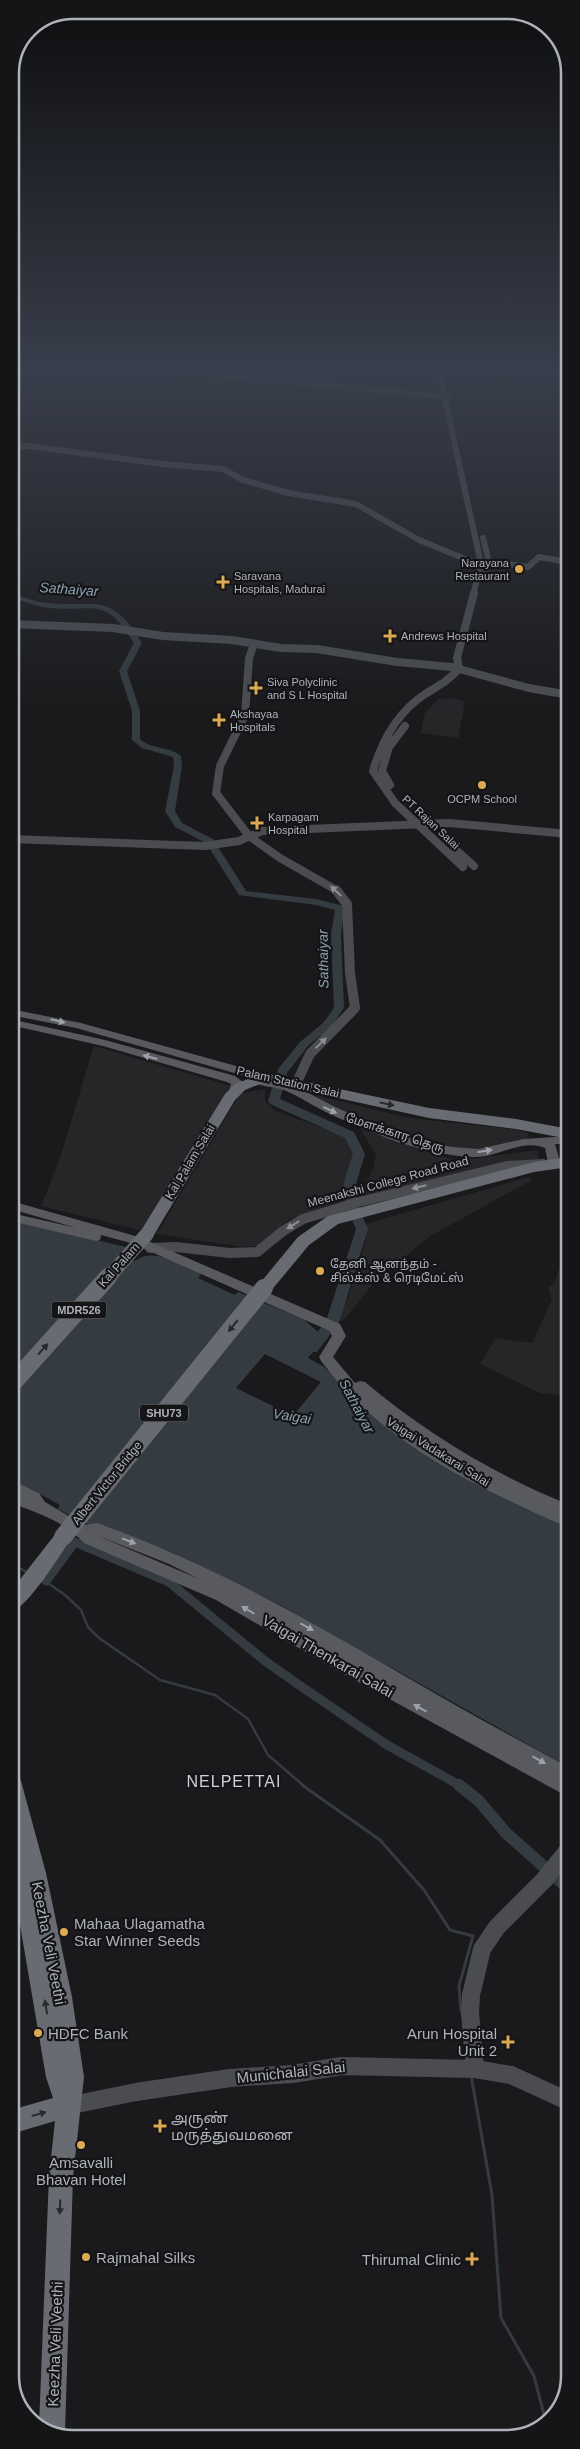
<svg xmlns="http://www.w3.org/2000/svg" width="580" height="2449" font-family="Helvetica,'Noto Sans Tamil',sans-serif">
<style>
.built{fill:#262629}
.water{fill:#343b41;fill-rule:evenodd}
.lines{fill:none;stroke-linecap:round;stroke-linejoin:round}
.stream-far1{stroke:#343b41;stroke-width:2.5}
.stream{stroke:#343b41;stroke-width:3}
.canal-far1{stroke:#343b41;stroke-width:9}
.canal{stroke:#343b41;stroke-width:12}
.river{fill:#343b41;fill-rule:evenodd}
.secondary-far3{stroke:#4a4c50;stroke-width:6}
.secondary-far2{stroke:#4a4c50;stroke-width:8}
.secondary-far1{stroke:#4a4c50;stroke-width:10}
.secondary{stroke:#4a4c50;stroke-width:18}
.primary{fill:#585a5f;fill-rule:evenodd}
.highway{fill:#686b71;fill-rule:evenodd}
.highway-bridge-far1{stroke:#686b71;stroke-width:14}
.highway-bridge{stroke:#686b71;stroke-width:18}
.oneway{fill:#8b8e95}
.oneway2{fill:#9da0a8}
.oneway3{fill:#2a2a2e}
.poi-dot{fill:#dda952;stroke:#151517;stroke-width:2}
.labels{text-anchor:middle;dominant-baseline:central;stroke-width:4.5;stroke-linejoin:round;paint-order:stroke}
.far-poi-label{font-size:11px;fill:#aeb2ba;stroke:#151517;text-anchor:start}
.far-street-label{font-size:11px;fill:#aeb2ba;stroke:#151517}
.shield{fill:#151517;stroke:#808389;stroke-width:1}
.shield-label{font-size:11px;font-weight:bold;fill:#aeb2ba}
.street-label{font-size:12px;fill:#aeb2ba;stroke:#151517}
.poi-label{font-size:12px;fill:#aeb2ba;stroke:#151517;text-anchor:start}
.water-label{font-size:14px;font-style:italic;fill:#8aa0b0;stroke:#151517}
.near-street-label{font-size:15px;fill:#aeb2ba;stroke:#151517}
.near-poi-label{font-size:15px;fill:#aeb2ba;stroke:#151517;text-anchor:start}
.near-neighbourhood-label{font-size:16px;letter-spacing:1px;fill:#cfd1d6;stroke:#151517}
.rim{fill:none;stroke:#aeb2ba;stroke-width:2.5}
</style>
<rect width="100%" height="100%" fill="#1a1a1c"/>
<path class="built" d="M454,698L465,702L458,738L421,733L425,713L438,699Z
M94,1046L231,1086L147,1224L160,1229L240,1094L265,1089V1101L276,1111L347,1137L355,1154L345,1185L344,1201L290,1219L257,1246H236L156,1234L41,1206L59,1161Z
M303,1092L409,1118L518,1130L528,1133L529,1138L491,1150L452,1151L352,1118Z
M360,1129L457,1161L537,1150L539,1160L358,1197L373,1169L376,1154Z
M529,1177L532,1180L432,1235L378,1278L343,1321L337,1319L347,1301L365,1243L367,1232L365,1224Z
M569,1239L570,1396L540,1393L480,1364L496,1338L532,1343L552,1300L548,1288L555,1282Z"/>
<path class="water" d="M11,1220L126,1247L120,1255L135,1261C155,1246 181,1265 201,1274L198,1278L235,1295L238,1292L303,1319L325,1338L308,1358L323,1366L381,1421L477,1485L570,1525V1768L280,1605L171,1552L97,1525L93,1527L58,1509L60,1505L31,1489L22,1488L11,1481ZM265,1354L321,1382L293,1416L236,1388Z"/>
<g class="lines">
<path class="stream-far1" d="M11,1563L28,1573
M42,1579L65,1595L81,1610L88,1627L99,1638L160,1680L215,1695L248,1719L268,1755L304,1786"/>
<path class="stream" d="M302,1785L380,1840L424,1890L450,1930L473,1936L459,1986L461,2011
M471,2075L492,2195L501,2318L534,2376L546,2422"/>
<path class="canal-far1" d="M46,1581L75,1542L169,1582L265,1661L302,1687L387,1745L461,1786"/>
<path class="canal" d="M459,1785L479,1801L506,1833L570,1890"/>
<path class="river" d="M10,593C22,596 35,602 48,603C99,607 111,592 142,643L127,671L140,711V739C152,750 170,746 181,756L182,766L175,811L182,823L213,839L246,891L316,899L344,906L345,908L341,934L344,1008L331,1027L308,1046L287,1073L280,1099L354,1132L365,1154C353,1193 352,1192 368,1229L339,1323L317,1352H307L305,1348L326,1321L356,1229C340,1192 340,1192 353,1154L345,1138L270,1104L268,1101L278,1069L300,1042L323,1023L334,1008L331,934L335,910L316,905L239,895L206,843L175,827L165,811L174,766L173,757L142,748L132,740V711L119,671L134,643C103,591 91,615 44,607C33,605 21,601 10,597Z"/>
<path class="secondary-far3" d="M438,367L481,564L473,595
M10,383L24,368L205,374L450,397
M10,446H29L162,464L223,469L243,480L289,493L356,504L419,540L475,563L499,564
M483,538L488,558L486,573
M493,562L528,567L539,557L569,562"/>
<path class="secondary-far2" d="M10,624L113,628L163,636L232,640L281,648L317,649L397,662L452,667L529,688L569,695
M254,644L249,658L245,715L220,766L216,793L249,836L280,858L338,891
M390,785L382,771L389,747L405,726
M10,839L204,846L239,841L262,831L449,823L569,834
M455,849L474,866
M463,867L395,803L373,771C382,740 398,712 425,694C438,686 450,680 459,668L457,658L474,593"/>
<path class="secondary-far1" d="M296,1084L310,1054L355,1008L350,973L347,904L336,890
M150,1248L176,1247L230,1253L257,1252L283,1231L303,1219L359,1202L507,1166L543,1164"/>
<path class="secondary" d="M475,2069L470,2013L471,1995L482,1949L497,1927L544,1880L570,1848
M67,2106L136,2092L230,2078L292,2074L342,2066L475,2069L511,2075L570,2102"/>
<path class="primary" d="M10,1009L81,1023L261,1073L262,1078L293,1085L335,1107L383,1128L429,1143L453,1147L479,1149L524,1139L569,1136V1144H555L559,1158L556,1168L552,1169L546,1165L547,1158L545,1148C522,1138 497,1158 474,1157C423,1155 373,1134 328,1113C313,1106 299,1096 284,1090C270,1085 256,1088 245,1076L76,1028L10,1015Z
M10,1019L105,1040L235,1076L243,1082L239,1094H231L229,1091L231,1084L227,1082L103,1046L10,1025Z
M11,1201L139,1237L340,1324L346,1336L333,1357L355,1383L360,1381L365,1382C427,1434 495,1475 570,1505V1527C548,1520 527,1509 506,1499C436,1466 368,1424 321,1361L319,1357L332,1336L330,1331L131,1243L101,1235L100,1240L96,1241L11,1221V1213L77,1228L11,1209Z
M11,1480L39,1493L45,1502L84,1525L97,1523C225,1568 340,1639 457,1706C494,1727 532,1747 570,1768V1798L342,1673L216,1600L84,1543C64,1521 37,1513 11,1503ZM96,1535L169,1564L199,1579Z"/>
<path class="highway" d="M264,1073L429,1108L516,1119L569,1129V1139L516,1129L429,1118L265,1082L245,1090L235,1100L152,1238H142L139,1234L225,1094L235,1084Z
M569,1157V1167L534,1172L338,1224L309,1245L270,1292H258L256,1288L298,1237L328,1216L534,1162Z
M63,1529L69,1532L72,1537L69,1542C58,1558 28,1607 11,1612V1591L57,1532Z
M11,1771L18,1774L21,1781L46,1873L72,1997L84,2077L73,2176L65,2432L63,2437L39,2426L49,2176L55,2121L11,2134V2110L53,2098L46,2077L11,1872Z"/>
<path class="highway-bridge-far1" d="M107,1279L147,1234"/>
<path class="highway-bridge" d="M11,1385L108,1277
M63,1537L264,1288"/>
</g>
<defs><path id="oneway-solid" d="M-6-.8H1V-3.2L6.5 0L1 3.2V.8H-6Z" transform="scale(1.25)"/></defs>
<g class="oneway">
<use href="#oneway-solid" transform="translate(336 891) rotate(-137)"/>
<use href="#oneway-solid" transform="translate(321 1043) rotate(-44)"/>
<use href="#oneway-solid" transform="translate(419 1187) rotate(166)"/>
<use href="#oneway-solid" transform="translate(293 1225) rotate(148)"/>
</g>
<g class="oneway2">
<use href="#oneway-solid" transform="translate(58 1021) rotate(13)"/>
<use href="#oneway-solid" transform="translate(150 1057) rotate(-165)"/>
<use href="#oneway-solid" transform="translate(330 1110) rotate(25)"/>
<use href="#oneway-solid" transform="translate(485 1151) rotate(-10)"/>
<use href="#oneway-solid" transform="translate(129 1541) rotate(21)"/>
<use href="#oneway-solid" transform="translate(248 1610) rotate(-150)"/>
<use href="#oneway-solid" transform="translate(307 1627) rotate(29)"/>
<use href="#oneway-solid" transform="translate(420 1708) rotate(-151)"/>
<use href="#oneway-solid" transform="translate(539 1760) rotate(29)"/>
</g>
<g class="oneway3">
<use href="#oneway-solid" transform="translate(387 1104) rotate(12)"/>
<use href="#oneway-solid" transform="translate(233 1326) rotate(129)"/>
<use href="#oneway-solid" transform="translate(43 1349) rotate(-48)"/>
<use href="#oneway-solid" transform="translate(46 2007) rotate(-99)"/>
<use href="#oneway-solid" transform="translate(39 2114) rotate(-16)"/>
<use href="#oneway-solid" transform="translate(60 2207) rotate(92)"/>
</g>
<linearGradient id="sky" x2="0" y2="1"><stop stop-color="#0e0e0f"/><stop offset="0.52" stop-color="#383e4b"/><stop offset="1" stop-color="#383e4b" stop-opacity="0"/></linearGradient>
<rect width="580" height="710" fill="url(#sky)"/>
<g class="poi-dot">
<circle cx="519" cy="569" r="5"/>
<path d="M220.5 574.5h5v5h5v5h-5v5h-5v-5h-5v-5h5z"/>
<path d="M387.5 628.5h5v5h5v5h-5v5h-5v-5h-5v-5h5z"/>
<path d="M253.5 680.5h5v5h5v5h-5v5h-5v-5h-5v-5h5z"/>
<path d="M216.5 712.5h5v5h5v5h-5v5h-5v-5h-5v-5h5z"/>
<circle cx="482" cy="785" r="5"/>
<path d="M254.5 815.5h5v5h5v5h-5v5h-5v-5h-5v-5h5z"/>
<circle cx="320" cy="1271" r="5"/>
<circle cx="64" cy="1932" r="5"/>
<circle cx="38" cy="2033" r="5"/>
<path d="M505.5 2034.5h5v5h5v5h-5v5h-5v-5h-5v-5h5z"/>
<path d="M157.5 2118.5h5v5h5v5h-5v5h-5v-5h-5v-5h5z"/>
<circle cx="81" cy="2145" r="5"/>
<circle cx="86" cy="2257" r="5"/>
<path d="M469.5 2251.5h5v5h5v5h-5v5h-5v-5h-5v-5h5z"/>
</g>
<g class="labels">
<g class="far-poi-label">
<text x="509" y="563" text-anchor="end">Narayana<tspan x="509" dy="13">Restaurant</tspan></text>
<text x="234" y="576">Saravana<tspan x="234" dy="13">Hospitals, Madurai</tspan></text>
<text x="401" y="636">Andrews Hospital</text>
<text x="267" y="682">Siva Polyclinic<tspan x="267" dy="13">and S L Hospital</tspan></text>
<text x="230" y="714">Akshayaa<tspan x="230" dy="13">Hospitals</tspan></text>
<text x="482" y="799" text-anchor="middle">OCPM School</text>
<text x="268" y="817">Karpagam<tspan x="268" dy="13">Hospital</tspan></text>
</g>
<g class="far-street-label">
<text transform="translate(431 822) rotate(43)">PT Rajan Salai</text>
</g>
<g class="shield">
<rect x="51.5" y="1301.5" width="55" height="17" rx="4"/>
<rect x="140" y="1404.5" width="48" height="17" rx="4"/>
</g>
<g class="shield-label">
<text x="79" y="1310">MDR526</text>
<text x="164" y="1413">SHU73</text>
</g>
<g class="street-label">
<text transform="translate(288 1082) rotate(13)">Palam Station Salai</text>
<text transform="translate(395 1133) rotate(18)">மேளக்கார தெரு</text>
<text transform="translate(190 1162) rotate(-59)">Kal Palam Salai</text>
<text transform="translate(388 1182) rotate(-15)">Meenakshi College Road Road</text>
<text transform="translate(119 1265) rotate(-48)">Kal Palam</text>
<text transform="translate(438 1452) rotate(32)">Vaigai Vadakarai Salai</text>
<text transform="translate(107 1483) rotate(-51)">Albert Victor Bridge</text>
</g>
<g class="poi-label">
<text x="330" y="1264">தேனி ஆனந்தம் -<tspan x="330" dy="14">சில்க்ஸ் &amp; ரெடிமேட்ஸ்</tspan></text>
</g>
<g class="water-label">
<text transform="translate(69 589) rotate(4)">Sathaiyar</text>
<text transform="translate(323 959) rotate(-91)">Sathaiyar</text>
<text transform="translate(357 1406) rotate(62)">Sathaiyar</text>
<text transform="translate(292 1416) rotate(9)">Vaigai</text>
</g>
<g class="near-street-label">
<text transform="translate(328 1656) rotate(30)">Vaigai Thenkarai Salai</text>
<text transform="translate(49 1943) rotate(79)">Keezha Veli Veethi</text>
<text transform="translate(291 2072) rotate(-6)">Munichalai Salai</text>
<text transform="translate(55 2344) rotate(-88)">Keezha Veli Veethi</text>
</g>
<g class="near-poi-label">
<text x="74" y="1923">Mahaa Ulagamatha<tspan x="74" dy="17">Star Winner Seeds</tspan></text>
<text x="48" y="2033">HDFC Bank</text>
<text x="497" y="2033" text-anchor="end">Arun Hospital<tspan x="497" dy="17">Unit 2</tspan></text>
<text x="171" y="2117">அருண்<tspan x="171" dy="17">மருத்துவமனை</tspan></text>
<text x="81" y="2162" text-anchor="middle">Amsavalli<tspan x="81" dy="17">Bhavan Hotel</tspan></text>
<text x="96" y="2257">Rajmahal Silks</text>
<text x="461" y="2259" text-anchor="end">Thirumal Clinic</text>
</g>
<g class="near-neighbourhood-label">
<text x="234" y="1781">NELPETTAI</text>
</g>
</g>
<path d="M0 0H580V2449H0ZM73 19H507A54 54 0 0 1 561 73V2376A54 54 0 0 1 507 2430H73A54 54 0 0 1 19 2376V73A54 54 0 0 1 73 19Z" fill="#151517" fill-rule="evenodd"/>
<path class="rim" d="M73 19H507A54 54 0 0 1 561 73V2376A54 54 0 0 1 507 2430H73A54 54 0 0 1 19 2376V73A54 54 0 0 1 73 19Z"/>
</svg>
